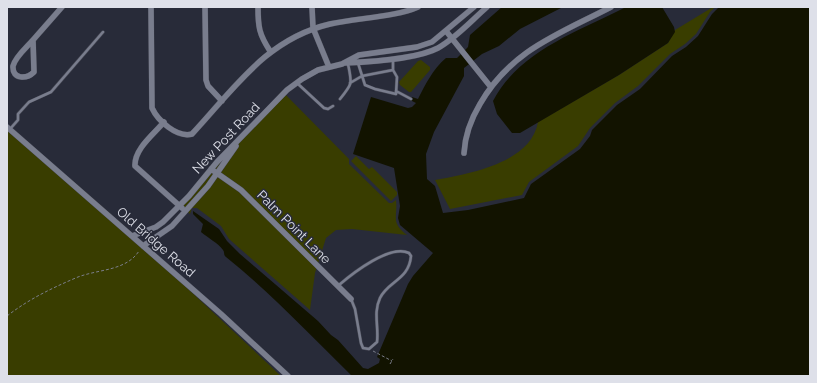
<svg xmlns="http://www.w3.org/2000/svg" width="817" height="383" font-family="Raleway,sans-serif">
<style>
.green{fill:#393d00}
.water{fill:#121300}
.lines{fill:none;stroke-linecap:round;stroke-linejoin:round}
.lane-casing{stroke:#464854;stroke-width:3.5}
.street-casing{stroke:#464854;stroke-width:6}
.path{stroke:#7b7e8a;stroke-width:1;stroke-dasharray:3 2;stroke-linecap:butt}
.lane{stroke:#797d8d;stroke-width:2.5}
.street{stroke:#797d8d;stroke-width:5.5}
.labels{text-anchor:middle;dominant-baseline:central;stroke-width:3;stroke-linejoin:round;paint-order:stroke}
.street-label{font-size:13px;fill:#dee0e9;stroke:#282b39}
</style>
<rect width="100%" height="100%" fill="#282b39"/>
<path class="green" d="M713,7H715L710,12L696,34L685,44L670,54L638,86L615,103L590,128L578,146L529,182L522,195L450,209L435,180C469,174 531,163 538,122L619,75L668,43L675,30Z
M421,60L430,67V70L411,92H409L400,85L399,82L418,61Z
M282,91L349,159V164L389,203H392L396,200C398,217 390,222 407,235L352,229L336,230L326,238L315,273L310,310L229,239L221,226L197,208H192L190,214L181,205Z
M7,128L73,181L146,245L187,288L281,376H7Z
M356,156L369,169L372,167L397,192V195L391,201L351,161Z"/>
<path class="water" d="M502,7H563L520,29L499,46L482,54L464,68V76L434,132L426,154L427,179L435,186L443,213L468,210L524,198L531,184L580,149L590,136L592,130L617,105L640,89L672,56L686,47L698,36L712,14L719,7H810V376H352C311,336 271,293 226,257C223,255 225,252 223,250C218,243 208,238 201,232L203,224L193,214V211L219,229L227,241L240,254L318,321L331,335L338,340L363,368L368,369L379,363L380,359L377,357L408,284L413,276L433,253L400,225L398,218L400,206L394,168L353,154L371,97L408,108L412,107L416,103L410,100L412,97L418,99C425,85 433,69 446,58H457L468,47L470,35Z
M626,7H662L674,27L675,32L668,43L619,75L520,133H512L497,114L493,101C519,51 579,31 626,7Z"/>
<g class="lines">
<g class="lane-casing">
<path id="lane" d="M358,63L365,85L375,89L396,94L397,77L393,70V60
M297,83L324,108L328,109L333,106
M350,83L362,76L393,70
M396,91L411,99
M340,99C353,83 352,84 348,64
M10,129L18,120V114L29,102L51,92L103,32
M339,285C353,273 390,244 409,253L411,256C409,280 388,281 380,298C373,313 379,327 377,342L369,349L363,348L361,343L355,309L351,299"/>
</g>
<g class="street-casing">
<path id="street" d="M151,7L152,108C158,121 177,138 192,134C234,89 266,39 330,24C356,18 396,17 418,7
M205,7L206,80L208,86L222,101
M258,7C258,27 259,34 270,51
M312,7L313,28L329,67
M446,31L490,86
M33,40L34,72C27,79 12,80 13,66C15,57 27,47 33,40Z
M33,40L62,7
M344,63C369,62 417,59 438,48C456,38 471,21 487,7
M164,122C154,134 134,149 135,166L182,208
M7,127L221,314L288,376
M464,153C465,135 471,119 480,104C511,50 559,34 611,7
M211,169L241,190L351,299
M132,236L156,227L163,222L189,196L217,162L287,90L302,79L318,70L342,64L359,55L417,47L432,42L474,7
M143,246L172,226L208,186L236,146"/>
</g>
<path class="path" d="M7,316C29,299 52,288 78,277C99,269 126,271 139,251
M373,351L392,361
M390,364L393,359"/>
<use href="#lane" class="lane"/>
<use href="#street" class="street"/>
</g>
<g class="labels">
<g class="street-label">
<text transform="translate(226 138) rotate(-47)">New Post Road</text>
<text transform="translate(294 227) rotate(45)">Palm Point Lane</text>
<text transform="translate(156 242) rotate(41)">Old Bridge Road</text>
</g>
</g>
<rect width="817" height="383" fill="none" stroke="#dee0e9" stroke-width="16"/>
</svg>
